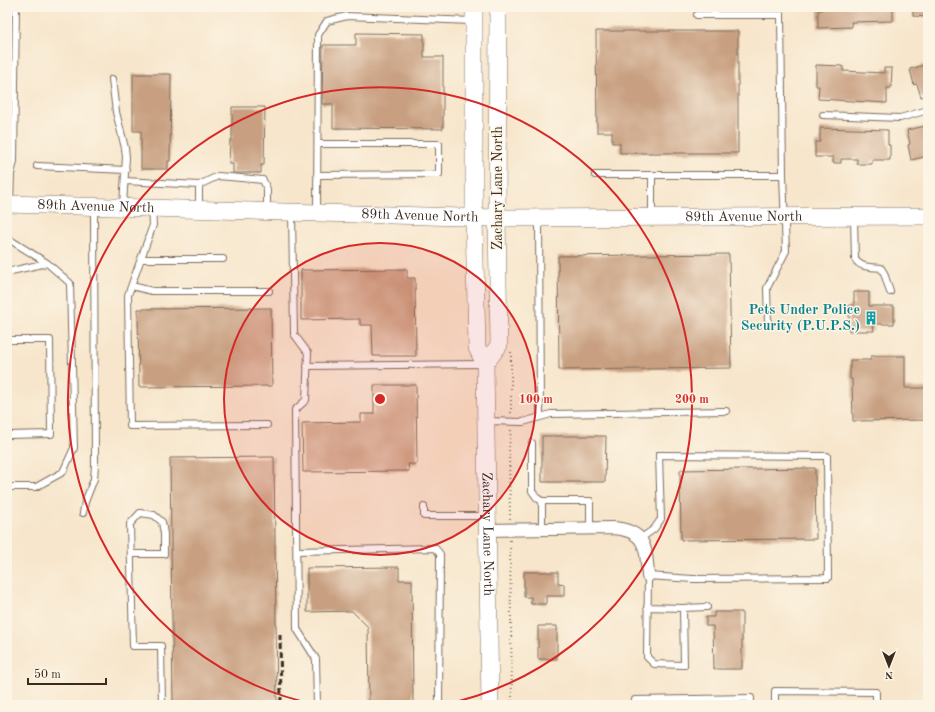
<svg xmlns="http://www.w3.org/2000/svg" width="935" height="712" font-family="'Old Standard TT',serif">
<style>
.building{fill:#c89f80}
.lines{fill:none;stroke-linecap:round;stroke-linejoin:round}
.lane-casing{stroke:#7d6c5b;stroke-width:8}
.street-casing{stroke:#7d6c5b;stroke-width:14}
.secondary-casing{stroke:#7d6c5b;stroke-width:18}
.path{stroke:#7d6c5b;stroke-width:2;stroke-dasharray:1 3;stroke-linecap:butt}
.lane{stroke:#fff;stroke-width:6}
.street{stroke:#fff;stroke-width:12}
.secondary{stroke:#fff;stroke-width:17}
.rail{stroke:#3b2a1e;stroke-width:3;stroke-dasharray:6 3;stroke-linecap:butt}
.ring{fill:none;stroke:#d62828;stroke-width:2}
.labels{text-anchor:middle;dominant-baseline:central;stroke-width:3;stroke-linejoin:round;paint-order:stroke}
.street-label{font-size:14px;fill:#3b2a1e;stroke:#fcf5e5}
.culture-label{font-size:14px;font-weight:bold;fill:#0d838f;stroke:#fcf5e5;text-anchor:end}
.centre{fill:#d62828;stroke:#fcf5e5;stroke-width:2}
.ring-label{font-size:12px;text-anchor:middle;font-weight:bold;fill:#d62828;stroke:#fcf5e5;stroke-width:3;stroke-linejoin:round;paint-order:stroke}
</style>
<rect width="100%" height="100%" fill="#fcf5e5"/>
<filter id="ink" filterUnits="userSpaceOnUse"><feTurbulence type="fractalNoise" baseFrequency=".025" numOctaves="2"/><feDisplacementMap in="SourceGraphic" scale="8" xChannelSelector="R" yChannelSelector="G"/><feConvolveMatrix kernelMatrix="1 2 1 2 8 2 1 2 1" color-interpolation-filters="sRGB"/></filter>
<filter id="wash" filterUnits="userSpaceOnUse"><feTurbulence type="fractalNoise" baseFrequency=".012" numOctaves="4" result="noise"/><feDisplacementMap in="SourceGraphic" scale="16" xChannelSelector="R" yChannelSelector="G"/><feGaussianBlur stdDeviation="0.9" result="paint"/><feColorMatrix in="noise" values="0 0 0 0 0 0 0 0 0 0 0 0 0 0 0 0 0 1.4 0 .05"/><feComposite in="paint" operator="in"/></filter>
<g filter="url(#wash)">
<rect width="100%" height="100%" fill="#f7e6cc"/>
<g id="blocks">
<path class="building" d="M822,7H893V21L851,22L852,27L818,28V10H822Z
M913,7H928V17L913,16Z
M596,31H738V153H620V143H612V132H597Z
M356,33L424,34V57H443V129L333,128V104H322L323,45H356Z
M928,64V95L921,97L917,84L914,85L910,69Z
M816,65L843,66V71L884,73V68H892L891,88H887V103L818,99L819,86H816Z
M133,74H171L170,161H168V169H141V131H133Z
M232,107H265L264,165H261V173H233V164H229L230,140H232Z
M926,126L928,134V156L911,160L908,145L910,144L907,130Z
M820,128L888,130V145H890V160H872V164H857V159H841V163H833V157H815V142H820Z
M729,254L731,368L559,370L558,256Z
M407,269V278H415L416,356H373L372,325H360V319L301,320V270Z
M854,292H869V306H894V324H873L874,331H849V305H854Z
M271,308L272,386L139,387L138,309Z
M871,356H905V388H928V420L853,421L852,379H850V360H871Z
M374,385H416L417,464H408L409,471L303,472L302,423L361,422V414H374Z
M542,436H606L605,482H542Z
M274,457L277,705H173L170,458Z
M815,468L816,539L681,540L680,470Z
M399,567V580H412L413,705H369L368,627L352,611L307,612V568Z
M524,572H558V583L564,584V596H546V604H531V597H524Z
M714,612H742V669H714L713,626H706V617H714Z
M538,626H557V659H538Z"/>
</g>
</g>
<g filter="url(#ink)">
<use href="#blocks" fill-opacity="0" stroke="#7d6c5b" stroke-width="1"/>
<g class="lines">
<g class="lane-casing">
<path id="lane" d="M697,15H781L783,175
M112,79L116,112L125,148L126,157L123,205
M823,115L900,118L928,110
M318,144H439V174L318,175
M37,166L126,170
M595,175H783L786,251L767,288L768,323
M125,181L199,185V209
M199,185L218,176L263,180L267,189V210
M10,202L11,174L14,161L16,7
M152,209L153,225L128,295L130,426L267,425
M317,211L318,35L327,21L347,16L472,21
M292,214L294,334L308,353L306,400L295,410L297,629L316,659L317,705
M652,217V175
M539,218L540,416
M854,218L855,259C860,268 871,267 881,268L884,273L890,292
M7,238L47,263L70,283L74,448L63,472L36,487H7
M141,259H223
M7,272L47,263
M132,286L152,291H269
M7,340H50L51,434L7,435
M307,366L483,364
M486,421L523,422L551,414L726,411
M532,443V491L537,498L542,501
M424,507V516H486
M83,513L85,502L94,479L95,465L94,208
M542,529V501H590V529
M640,539L654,529L661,519L659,455L827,456L828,578L693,579L648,576L647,657L654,664L684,665L683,608L707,607
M297,551L435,548L440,554L439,705
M131,554H164V534L162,522L154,515L140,513L130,524L133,646H161L162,705
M647,607L683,608
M635,705V700L751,698V705
M775,705V691L876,692V705"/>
</g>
<g class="street-casing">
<path id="street" d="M488,530L612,528C646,530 646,547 648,576"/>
</g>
<g class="secondary-casing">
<g id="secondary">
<path id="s1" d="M474,7V217L477,348L485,364L490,705"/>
<path id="s2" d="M7,204L497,218L928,216"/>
<path d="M485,364L499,345L497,218L498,7"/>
</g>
</g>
<path class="path" d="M511,352V413
M510,519L509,448L511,430
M510,540L512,705"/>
<use href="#lane" class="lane"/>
<use href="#street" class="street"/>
<use href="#secondary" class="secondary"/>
<path class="rail" d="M280,634L281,705"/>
</g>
</g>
<circle cx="380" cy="399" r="156" fill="#d62828" fill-opacity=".12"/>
<g class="ring">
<circle cx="380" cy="399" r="156"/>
<path d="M318 705A312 312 0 1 1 442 705"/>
</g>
<defs>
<g id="building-bare" transform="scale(1.08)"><path d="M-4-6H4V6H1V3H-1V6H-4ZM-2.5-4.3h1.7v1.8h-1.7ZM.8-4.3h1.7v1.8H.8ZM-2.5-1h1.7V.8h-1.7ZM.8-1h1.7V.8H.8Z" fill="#0f9aa8" stroke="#fcf5e5" stroke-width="2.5" paint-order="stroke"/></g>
</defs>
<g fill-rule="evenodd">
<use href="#building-bare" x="871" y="318"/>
</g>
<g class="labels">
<g class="street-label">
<text transform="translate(498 188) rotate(-90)">Zachary Lane North</text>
<text stroke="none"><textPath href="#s2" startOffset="89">89th Avenue North</textPath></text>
<text stroke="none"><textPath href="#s2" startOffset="413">89th Avenue North</textPath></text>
<text stroke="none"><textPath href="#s2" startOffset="737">89th Avenue North</textPath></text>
<text stroke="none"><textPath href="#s1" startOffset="529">Zachary Lane North</textPath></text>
</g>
<g class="culture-label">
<text x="860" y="310">Pets Under Police<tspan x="860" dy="16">Security (P.U.P.S.)</tspan></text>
</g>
</g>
<circle cx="380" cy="399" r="6" class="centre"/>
<g class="ring-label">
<text x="536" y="403">100 m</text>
<text x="692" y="403">200 m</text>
</g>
<rect width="935" height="712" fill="none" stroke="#fcf5e5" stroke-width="24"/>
<g transform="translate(889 666) rotate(180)" stroke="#fcf5e5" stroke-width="3" paint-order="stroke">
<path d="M0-3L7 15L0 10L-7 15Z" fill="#3b2a1e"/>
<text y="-6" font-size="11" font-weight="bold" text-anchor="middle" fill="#3b2a1e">N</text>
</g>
<path d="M28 678v6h78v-6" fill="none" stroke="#3b2a1e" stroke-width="2"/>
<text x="34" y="678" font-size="12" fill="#3b2a1e" stroke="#fcf5e5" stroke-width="3" paint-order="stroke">50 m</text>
</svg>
